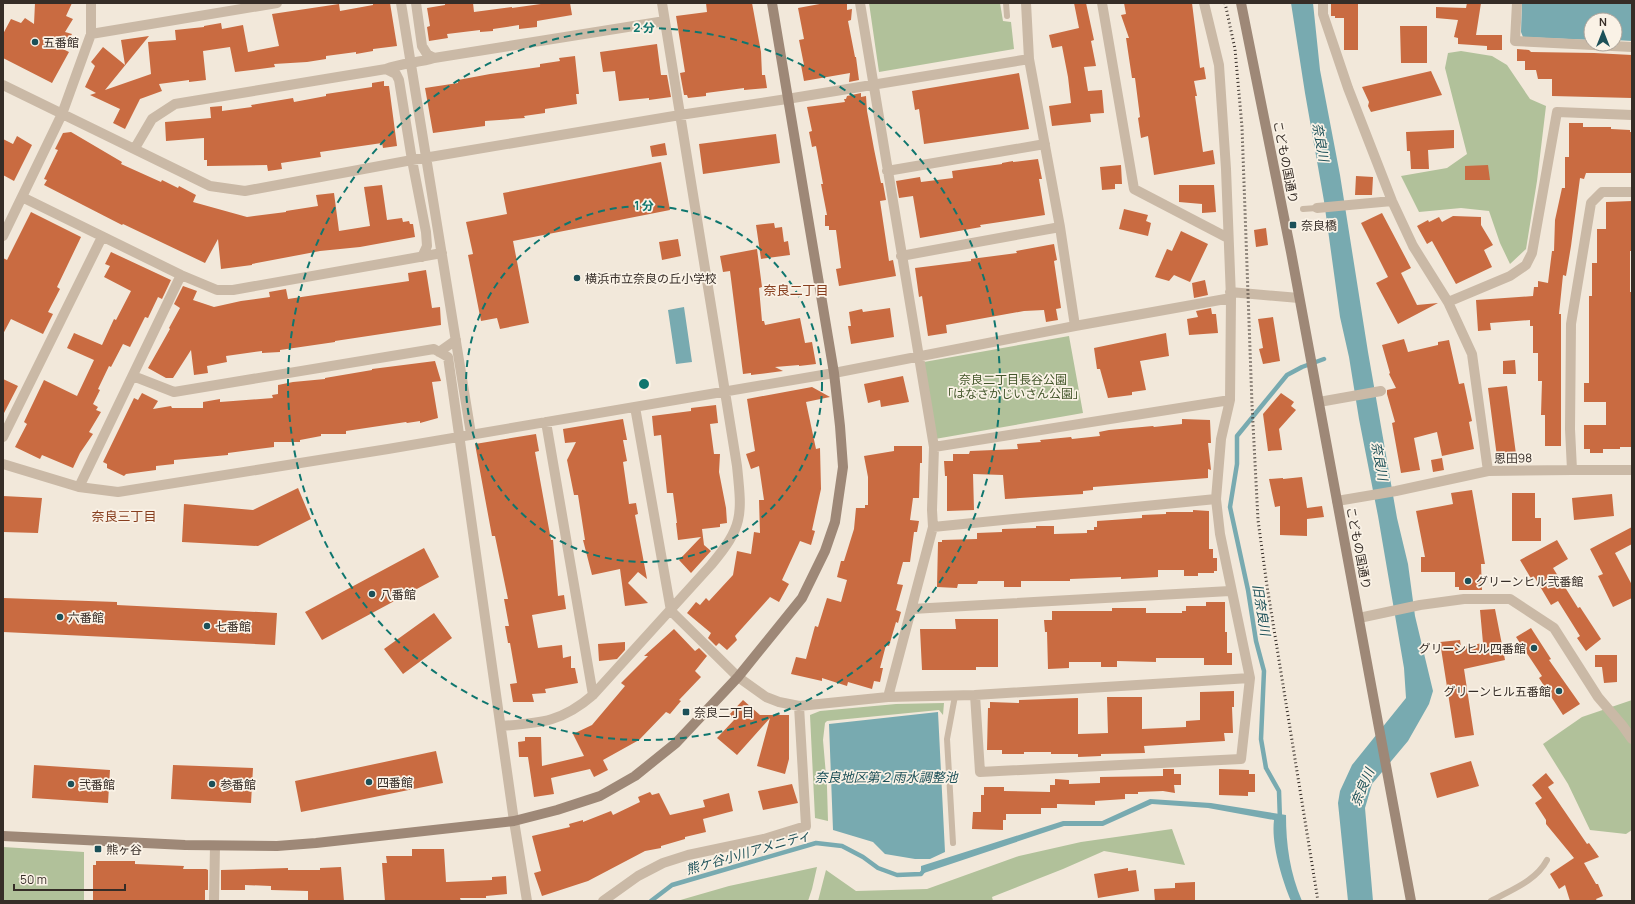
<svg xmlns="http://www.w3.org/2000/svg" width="1635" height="904" font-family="Manrope,'Noto Sans JP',sans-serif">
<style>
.green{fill:#b1c19a}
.water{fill:#78aab0}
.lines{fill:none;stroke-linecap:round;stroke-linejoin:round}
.stream{stroke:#78aab0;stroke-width:4.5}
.building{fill:#c96b41}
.lane{stroke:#cab9a6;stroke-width:6}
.street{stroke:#cab9a6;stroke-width:10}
.secondary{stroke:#9e8877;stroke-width:10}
.rail{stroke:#362d27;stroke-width:3;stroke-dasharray:1 3;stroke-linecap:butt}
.ring{fill:none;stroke:#0f766e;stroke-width:2;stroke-dasharray:7 5}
.poi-dot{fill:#1c5058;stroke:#faf2e6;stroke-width:1.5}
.labels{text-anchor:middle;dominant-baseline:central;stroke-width:3.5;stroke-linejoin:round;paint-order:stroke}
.poi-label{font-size:12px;fill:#362d27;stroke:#faf2e6;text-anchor:start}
.street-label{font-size:12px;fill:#362d27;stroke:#faf2e6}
.park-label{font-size:12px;fill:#42552a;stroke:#faf2e6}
.water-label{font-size:13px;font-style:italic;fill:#1c5058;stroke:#faf2e6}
.neighbourhood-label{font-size:13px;fill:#873e1e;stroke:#faf2e6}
.centre{fill:#0f766e;stroke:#faf2e6;stroke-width:2}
.ring-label{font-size:12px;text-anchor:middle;font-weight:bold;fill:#0f766e;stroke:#faf2e6;stroke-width:3.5;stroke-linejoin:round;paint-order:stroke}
</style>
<rect width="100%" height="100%" fill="#f2e8da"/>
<path class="green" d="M869,3H1000L1003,21L1011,22L1014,49L879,72Z
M1461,51L1492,56L1507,65L1530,99L1546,106L1537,181L1526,249L1510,264L1500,243L1489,211L1461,208L1419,212L1401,176L1447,168L1467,154L1445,68L1448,53Z
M1069,336L1083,413L935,439L924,362Z
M1632,700V830L1626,834L1590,830L1568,784L1543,744L1582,717Z
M944,703L943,715L939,710L827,721L825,723L823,740L827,787L828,821L815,818L810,715L820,711L896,704Z
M1172,829L1185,865L1104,851L1063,869L992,897L993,901H818L826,870L856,891L927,889L1019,856L1081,842Z
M3,847L84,852V901H3Z
M817,867L812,889L808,901H677L729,886Z"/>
<path class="water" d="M1291,3H1313L1320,70L1340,175L1368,352L1397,518L1408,564L1415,616L1433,691L1429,704L1408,741L1372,784L1365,808L1373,901H1348L1338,803L1340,791L1352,765L1406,698L1404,668L1378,516L1359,419L1349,357L1340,317L1324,201L1305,93Z
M1522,3H1632V41L1615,40V20H1591V40L1523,37L1521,32Z
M684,307L692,362L676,364L668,310Z
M938,712L945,852L930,859H915L885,854L873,842L833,830L829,724Z
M1150,799L1211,803L1286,815C1286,845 1290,873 1302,901H1291C1282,879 1271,844 1274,820L1208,808L1152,804L1103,826H1064L921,874V866L1063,821H1102Z"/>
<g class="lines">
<path class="stream" d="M1280,821L1279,791L1266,768L1261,739L1264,671L1256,641L1248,590L1230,507L1237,464V436L1287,375L1302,367L1324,359
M651,901L672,885L816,843L842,846L863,857L878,868L897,875L921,874L924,870"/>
</g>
<path class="building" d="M35,3H72L66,16L73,19L65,32L72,34L63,49L69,52L52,83L3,58V34L11,19L21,23L25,18L34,24Z
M373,3H390L397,46L373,49V51L356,54V52L326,56V59L307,62L274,64L275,67L235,72L230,47L203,51L206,80L189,82V80L159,84L162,91L140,99L125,129L113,123L120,109L90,95L96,93L85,87L95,66L91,62L103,47L125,65L121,40L149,36L105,90L151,74L148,42L176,40L175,30L204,27V26L221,23L222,29L243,25L248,52L279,46L272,14L339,4L340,11L373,5Z
M445,3H473L474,12L512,7V8L548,3H570L572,15L537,21V27L519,29V25L493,29V31L480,32V30L447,34L448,38L429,41L427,27L430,26L427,8L445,5Z
M706,3H752L761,52L762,75H765L767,88L744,90V88L706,93V96L688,98L687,95H684L680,73L685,72L676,16L707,12Z
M825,3H847V10L852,9L851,20L848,21L855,57H856L859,80L849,82L850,73L804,81L801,65H804L799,40L804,39L798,8Z
M1074,3H1086L1094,40L1091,41L1096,66L1084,67L1088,91L1102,90L1104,113L1090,114L1091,122L1052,126L1049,106L1071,103L1068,77L1062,46L1052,48L1049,35L1079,28Z
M1124,3H1192L1200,68L1204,67L1206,79L1194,81L1197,96H1195L1203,152L1213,150L1215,164L1154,175L1148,136L1141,138L1138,118L1140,117L1135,78H1132L1126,38H1129L1121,15L1126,14Z
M1331,3H1358V50H1344V18H1335V16H1331Z
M1467,3H1481L1476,35H1502V50H1487V46L1458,44V38L1454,37L1458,20L1436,18V7L1466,8Z
M1400,26H1427V63H1401Z
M657,44L661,75H667L671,97L649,100V98L619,101L615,71L603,72L600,52Z
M1517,49L1529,50L1531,52L1594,53L1632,55V98L1552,96V79H1538L1536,70H1525V61H1517Z
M575,56L579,94H576L577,104L545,109V113L524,116L525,118L485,121V126L433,133L425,88L458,83V80L490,74L540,67V64L560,61L559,58Z
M1431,71L1442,95L1371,112L1368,106L1369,102L1362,87Z
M1019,73L1029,129L924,144L919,109L915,110L912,91Z
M384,81V86H389L397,146L383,148L382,143L320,152L321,157L281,163L282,169L268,171L267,165L207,166V160H204V138L166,141L165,122L211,118L210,107L222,106V111L252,107L251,105L293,98L294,102L326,96V94L372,87V83Z
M861,93V97L866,96L867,111L874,149L881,183H883L886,200L880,201L889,261L893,260L896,276L839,286L836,269L841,268L836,230H829V226H825V215H827L821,184H823L816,146L812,147L809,132L812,131L807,107L845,102L844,99H846L847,96Z
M1569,123H1583V127H1611V129L1630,130V132H1632V173H1586L1584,179L1580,178L1571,246L1566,276L1563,275L1559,314H1561V446H1545V415H1541L1542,381H1538V353H1533V326H1530V320L1490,323L1491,330L1478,331L1476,300L1533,296L1534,287H1538V281L1548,283L1552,251H1554L1555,220L1562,188H1565V157H1569Z
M1454,130V148L1428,150L1429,169H1411L1410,151H1407L1406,132Z
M71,132L122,162L121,164L161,182L162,180L178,188L179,186L196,195L193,202L247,217L286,212V211L318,206L316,195L334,193L339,231L370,226L364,187L382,185L387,220L402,218L403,222L409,221L410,224H413L415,237L360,247L320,251L252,264V265L221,269L218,239L205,263L123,224L122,225L44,185L47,180L44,179L58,150L55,149L63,133Z
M776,134L780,163L703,174L699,144Z
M17,136L32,145L14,181L3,175V139L13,144Z
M665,143L667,155L652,157L650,146Z
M1038,159L1042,179H1039L1045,215L980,225L981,227L920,238L913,196L899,198L896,181L920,177L921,182L953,178L952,171L1002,164V163L1013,161V162Z
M661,162L670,210L513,241L529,323L500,329L497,318L481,321L468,255L473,254L466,222L507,214L503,193Z
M1121,165L1122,184H1115V189L1102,190L1100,167Z
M1488,165L1490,180H1465V166Z
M1356,176L1373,177L1372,195H1355Z
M1179,185H1214L1216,212L1202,213V204L1179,202Z
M1632,201V251H1630V292H1631L1632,298V447H1620V449H1603V453H1590V449H1584V425H1606V402H1584V383H1589V296H1592V263H1597V229H1606V202Z
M1124,209L1148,215L1146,221L1151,223L1148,236L1119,229Z
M31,212L81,237L57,287L60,289L48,312L53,314L43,334L11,319L3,334V258L7,260Z
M1382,213L1411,268L1401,273L1417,305L1438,303L1398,324L1376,283L1388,277L1361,223Z
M1453,216L1481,217V225L1493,245L1484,250L1492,267L1456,284L1432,241L1427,244L1417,226L1428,220L1429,222L1439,217L1442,222Z
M774,223L775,228L782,227L784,242L788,241L790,255L761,259L756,225Z
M1266,228L1268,245L1256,247L1254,230Z
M1181,231L1208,244L1190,282L1174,275L1169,281L1155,277L1167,249L1172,251Z
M678,239L681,256L662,260L659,242Z
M1054,244L1057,260L1054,261L1061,308L1056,309L1058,320L1046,322L1044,310L1024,311L946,325L947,333L928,336L922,296L919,297L915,268L971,261V259L1017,253L1016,251Z
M757,249L762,287L759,288L762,321H764L765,325L800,318L805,343L812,342L816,364L799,366V365L775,367L783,371L751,375V373L743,374L730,271L723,272L720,256Z
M111,252L171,280L162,299L158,297L148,318L145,317L130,347L123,344L111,367L109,366L98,389L100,390L93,404L98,407L96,410L101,412L89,432L93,434L80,453L73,468L42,455L40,459L15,447L27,424L24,422L44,380L77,396L94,360L67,348L74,333L102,345L114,319L116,320L131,291L104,277L110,266L105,264Z
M426,270L432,308L440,307L441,325L335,341V342L280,350V352L262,353V351L226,356L227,362L207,366L208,373L194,375L191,350L173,378H166L148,368L170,329L169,328L180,308L174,304L183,286L197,291L193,300L214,307L241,301L270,297L269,292L286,289L288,299L409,281L408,273Z
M1205,280L1208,295L1194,298L1192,283Z
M890,308L894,337L851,344L848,326H851L849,312L862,309L863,312Z
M1211,308L1212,314H1216L1218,333L1189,335L1187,319L1198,317L1196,311Z
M1273,317L1280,361L1263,364L1259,349L1263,348L1258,319Z
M1166,333L1169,356L1140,361L1146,390L1132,392V395L1108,398L1100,369H1097L1094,348Z
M1404,339L1408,352L1438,345V342L1449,340L1459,384L1464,383L1472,421L1469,422L1474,449L1442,456L1437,432L1414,438L1420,470L1401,473L1392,423L1395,422L1387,394V390L1396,388L1389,374L1390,373L1382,345Z
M1515,360L1516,374H1503V361Z
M435,361L441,381L432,382L438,418L420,423V421L407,423L406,422L346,431V434H321V436L300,440V442H274V447L228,453V455L174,460V464L156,466V470L126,474L124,476L107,468V464L103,462L134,398L138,400L142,393L158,401L153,409L171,406L172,408H203V402L220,399V402L273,398L272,395L278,394V385L293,382L325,379V378L372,370V369Z
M903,376L909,402L881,407L880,400L868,403L864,384Z
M3,379L18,386L3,415Z
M1507,386L1516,454L1497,457L1488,388Z
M812,387L830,397L806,402L816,449L820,448L821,489L812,530L815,531L811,545L800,541L782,580L789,584L779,602L770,597L735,636L737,640L727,650L719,643L716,646L708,638L711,633L687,613L696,602L700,605L706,598L709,601L733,575L737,551L751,554L754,532L760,533L759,500H764L759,466L751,469L746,454L755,451L747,399Z
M1281,393L1294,402L1291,406L1296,410L1279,429L1282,450L1268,451L1263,414Z
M716,405L718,423L710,424L714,454H720L719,472L726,508L727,523L720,524V527L702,529L704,545L711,551L691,573L679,560L701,537L678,540L676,523H677L673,493H667L661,435L654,436L652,416L691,411V408Z
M623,419L627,440H623L627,461L623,462L629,504L636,503L638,514L635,515L647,579L638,572L628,583L648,603L625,606L620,569L592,575L583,540H585L578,495H574L567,460L576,442L565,443L563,429Z
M1182,419L1210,420L1211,443H1208L1211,470L1208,469V478L1093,487V490L1083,491V494L1005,499L1003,475L973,474L974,510L947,511V476H945L944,461H953V454H969L970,451L1018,449L1017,444L1041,442L1040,440L1071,437L1072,439L1100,436L1099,432L1109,430L1153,426L1154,427L1182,424Z
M536,434L539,451L535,452L551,540H553L558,596L564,595L566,609L532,615L538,648L562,645L563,658L571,656V668H575L578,683L545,689L546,693L532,694L534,702H513L510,684L517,683L510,643H508L505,626H509L504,599H508L495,536H492L475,444Z
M894,446H922V463H920L919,498H913L910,520L919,521L917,532H914L910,562H903L897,584L903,585L896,610L901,612L898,623L896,622L889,646L886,645L880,668H883L880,682L874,681L872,689L848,682L847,686L822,678V681L791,674L796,657L806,659L815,626L818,627L827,598L841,602L847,580L837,577L841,561H844L854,529L856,508H865V505H868V477L864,456L894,451Z
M1442,458L1444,470L1433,472L1431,460Z
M1302,477L1307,508L1322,506L1324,517L1307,519V536L1280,535V506L1275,507L1269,479L1283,478V479Z
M298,488L311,519L258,546L182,542L184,504L253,510Z
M1472,490L1485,564H1481L1482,590H1459V587H1455V572H1421V557H1425L1416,511L1453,504L1451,493Z
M1512,493H1535V518H1541V541H1512Z
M1612,494L1614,516L1574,520L1572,498Z
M3,496L42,498L38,533L3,532Z
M1193,510L1209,511V549H1213V558H1217V571H1214V573H1198V576H1184V570H1158V577L1121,579V577L1070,579V581H1021V587H1004V581H978L977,584H958L957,588L937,587L938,542H942V540L977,539V533L1002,532V529L1036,528V526H1054V534L1087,533V530H1094V527H1097V521L1142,518V515L1166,514V512H1193Z
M1632,527V544L1615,553L1632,585V598L1613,607L1598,576L1603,574L1590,549Z
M1557,540L1568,559L1553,568L1578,608L1580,607L1601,639L1586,651L1577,638L1580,636L1558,601L1551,605L1535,578L1532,580L1520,560Z
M424,548L439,577L322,640L305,612Z
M3,598L117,602V605L277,613L275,645L3,632Z
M1206,602H1225V632H1227V653H1232V665H1204V658H1156V662L1117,661V667H1101V662H1069V668L1048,669L1047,632H1045L1044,620H1052V611H1112V608H1146V613H1182V611H1186V606H1206Z
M1495,609L1505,660L1464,669L1474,735L1455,738L1440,642L1460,640L1461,647L1483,643L1480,610Z
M434,613L452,638L403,674L384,649Z
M955,619H998V667H976V670H922L920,629H956Z
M1531,628L1551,659L1549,660L1580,704L1563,715L1539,678L1542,676L1516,637Z
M674,629L695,651L699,648L707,656L695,671L701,677L679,700L681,701L670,714L666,712L639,740L603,760L608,770L594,777L590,769L551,778L554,794L534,797L528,757H519L518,742L525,741V737H541L542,766L584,756L573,734L592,725L625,686L621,683L648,656H644Z
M625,642V650L617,659L599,661L598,644Z
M1595,655H1617V682L1604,683L1602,667H1595Z
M1234,691V707H1232L1233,733H1224L1225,741L1144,746L1145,753L1101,754V756L1078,757V754H1051V752H1024V754H1002V750H987L988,708H990V702L1019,703V700L1078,698V734L1108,733L1107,697H1142V729L1186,727V721L1200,720V692Z
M743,700L760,715H789V759L785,774L757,766L770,718L737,755L717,738L734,720L729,715Z
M436,751L443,783L301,812L295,781Z
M1471,761L1479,786L1437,798L1430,773Z
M34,765L110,770L108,803L32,798Z
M173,765L253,768L251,803L171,799Z
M1163,769H1174V774H1181V785H1174L1175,793L1163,791L1138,792V794H1125V799L1095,801V805L1057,804V808H1041V814H1006V820H1003V830L972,829L973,812H981V795H984V787H1004V791L1050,792V785H1055V779L1069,780V784L1100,783V777L1163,776Z
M1219,769L1249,770V774H1255V792H1248V796L1219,795Z
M1546,773L1554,783L1548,787L1587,844L1589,843L1599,857L1584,863L1596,884H1598L1603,896L1596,899L1597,901H1570L1565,885L1559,889L1550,874L1574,858L1546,824V820L1535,803L1542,798L1532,785Z
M792,784L798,803L763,810L758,791Z
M650,792L652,795L659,793L670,815L705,807L703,800L729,793L733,811L703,819L706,832L685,837V839L661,846V848L645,851L588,881L542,896L534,873L541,871L532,836L570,827L569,824L583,820V822L611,811L613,815L640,802L638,797Z
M412,849H444L446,882L492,880V877L506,876L507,894L486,896V898H460L461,901H385L382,863H387L386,856H412Z
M96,861H135V864L184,866L183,869H206L208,870V890H205V901H93V865H96Z
M341,867L344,901H308V891L271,890V886L245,885V890H221V870L288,868V870H320V868Z
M1128,868V871L1136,870L1139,891L1098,898L1094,874Z
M1195,882V901H1155L1154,889L1175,888V883Z"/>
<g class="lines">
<path class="lane" d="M1006,3L1007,16
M1303,209L1317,208
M953,843L947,739L955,696
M1491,901C1511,890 1536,881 1547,860"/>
<path class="street" d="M401,3L471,434
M416,3L422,46L427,54L434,58L665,21
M860,3L934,447L932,510L933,527L888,697
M1026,3L1029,59
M1102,3L1134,189L1228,238
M1323,3V14L1348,88L1392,201L1413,246L1448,302L1472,354L1488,471
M1517,3L1515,41L1632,47
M91,34L277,3
M386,69C401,63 418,63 434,58
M3,85L210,186L245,191L412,160L680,115L787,99L1029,59L1060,227L1075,326
M135,148L152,119L175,104L386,69L396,74L399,80L412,160L426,232L427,246L422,257
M887,171L1045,144
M22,197L181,275L217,290H233L442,253
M1317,208L1392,201
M3,236L62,114L91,34V3
M901,256L1060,227
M1230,292L1299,298
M1448,302L1510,276L1526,265L1532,253L1557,112L1632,115
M439,352L456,340
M133,376L174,392L434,349L448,357L514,821L527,901
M1319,402L1381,391
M635,407L671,611L738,677L766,697L779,702L799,706L888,697L975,695L1250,678L1220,534L1216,499L1221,439L1230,400L1231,298L1226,169L1219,65L1204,3
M546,422L593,695
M3,437L102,237
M934,447L1230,400
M3,464L79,487L118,492L388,449L834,373L1075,326L1231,298
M1572,470L1570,429L1571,324L1591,203L1602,192H1632
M79,487L181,275
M1337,501L1396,491L1488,471L1572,470H1632
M933,527L1216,499
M912,609L1230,591
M1359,618L1420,605L1464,599H1510L1554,628L1598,697L1622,725L1632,739
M975,695L980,772L1241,759L1250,678
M501,726C541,723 562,722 593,695L711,565C744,526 742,515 737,466L662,3
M214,901L215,846
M603,901L638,876L663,863L688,855L764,839L806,826L799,706"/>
<path class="secondary" d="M1241,3L1291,252L1411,901
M3,836L185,845L277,846L316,843L514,821L557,810L600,796L635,776L676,743L738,677L802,598L825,551L835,522L843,467L840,426L834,373L772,3"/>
<path class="rail" d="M1225,3L1235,49L1242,127L1252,405L1258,520L1267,586L1318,901"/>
</g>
<g class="ring">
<circle cx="644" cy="384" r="178"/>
<circle cx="644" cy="384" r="356"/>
</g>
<g class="poi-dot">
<circle cx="35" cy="42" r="4"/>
<rect x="1289" y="221" width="8" height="8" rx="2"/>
<circle cx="577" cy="278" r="4"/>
<circle cx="1468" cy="581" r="4"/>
<circle cx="372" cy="594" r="4"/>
<circle cx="60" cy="617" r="4"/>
<circle cx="207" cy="626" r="4"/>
<circle cx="1534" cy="648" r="4"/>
<circle cx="1559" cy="691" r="4"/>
<rect x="682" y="708" width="8" height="8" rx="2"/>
<circle cx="369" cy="782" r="4"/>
<circle cx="71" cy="784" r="4"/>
<circle cx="212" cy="784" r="4"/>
<rect x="94" y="845" width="8" height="8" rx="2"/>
</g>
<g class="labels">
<g class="poi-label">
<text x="43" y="42">五番館</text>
<text x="1301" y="225">奈良橋</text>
<text x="585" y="278">横浜市立奈良の丘小学校</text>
<text x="1476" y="581">グリーンヒル弐番館</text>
<text x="380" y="594">八番館</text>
<text x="68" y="617">六番館</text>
<text x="215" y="626">七番館</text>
<text x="1526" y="648" text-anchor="end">グリーンヒル四番館</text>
<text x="1551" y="691" text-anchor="end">グリーンヒル五番館</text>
<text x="694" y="712">奈良二丁目</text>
<text x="377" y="782">四番館</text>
<text x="79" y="784">弐番館</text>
<text x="220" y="784">参番館</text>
<text x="106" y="849">熊ヶ谷</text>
</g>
<g class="street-label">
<text transform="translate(1286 162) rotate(79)">こどもの国通り</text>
<text transform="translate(1513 458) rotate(-1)">恩田98</text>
<text transform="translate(1359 548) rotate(79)">こどもの国通り</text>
</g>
<g class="park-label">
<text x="1013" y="379">奈良二丁目長谷公園<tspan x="1013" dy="14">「はなさかじいさん公園」</tspan></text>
</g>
<g class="water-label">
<text transform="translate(1321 142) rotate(80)">奈良川</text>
<text transform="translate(1380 461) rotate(80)">奈良川</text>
<text transform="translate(1262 610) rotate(81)">旧奈良川</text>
<text x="886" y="777">奈良地区第２雨水調整池</text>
<text transform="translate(1362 787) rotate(-67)">奈良川</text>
<text transform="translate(748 852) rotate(-16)">熊ケ谷小川アメニティ</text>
</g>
<g class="neighbourhood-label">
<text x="796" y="290">奈良二丁目</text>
<text x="124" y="516">奈良三丁目</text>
</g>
</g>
<circle cx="644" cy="384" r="6" class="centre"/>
<g class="ring-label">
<text x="644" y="32">2 分</text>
<text x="644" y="210">1 分</text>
</g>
<rect width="1635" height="904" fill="none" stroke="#362d27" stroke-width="8"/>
<g transform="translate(1603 32)"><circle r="19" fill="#faf2e6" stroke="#aca39a"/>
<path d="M0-3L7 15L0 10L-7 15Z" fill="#1c5058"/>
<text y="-6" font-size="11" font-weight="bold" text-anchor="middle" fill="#362d27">N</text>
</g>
<path d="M14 884v6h111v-6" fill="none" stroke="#362d27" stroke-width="2"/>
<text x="20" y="884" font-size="12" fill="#362d27" stroke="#faf2e6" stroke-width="3" paint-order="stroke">50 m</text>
</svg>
